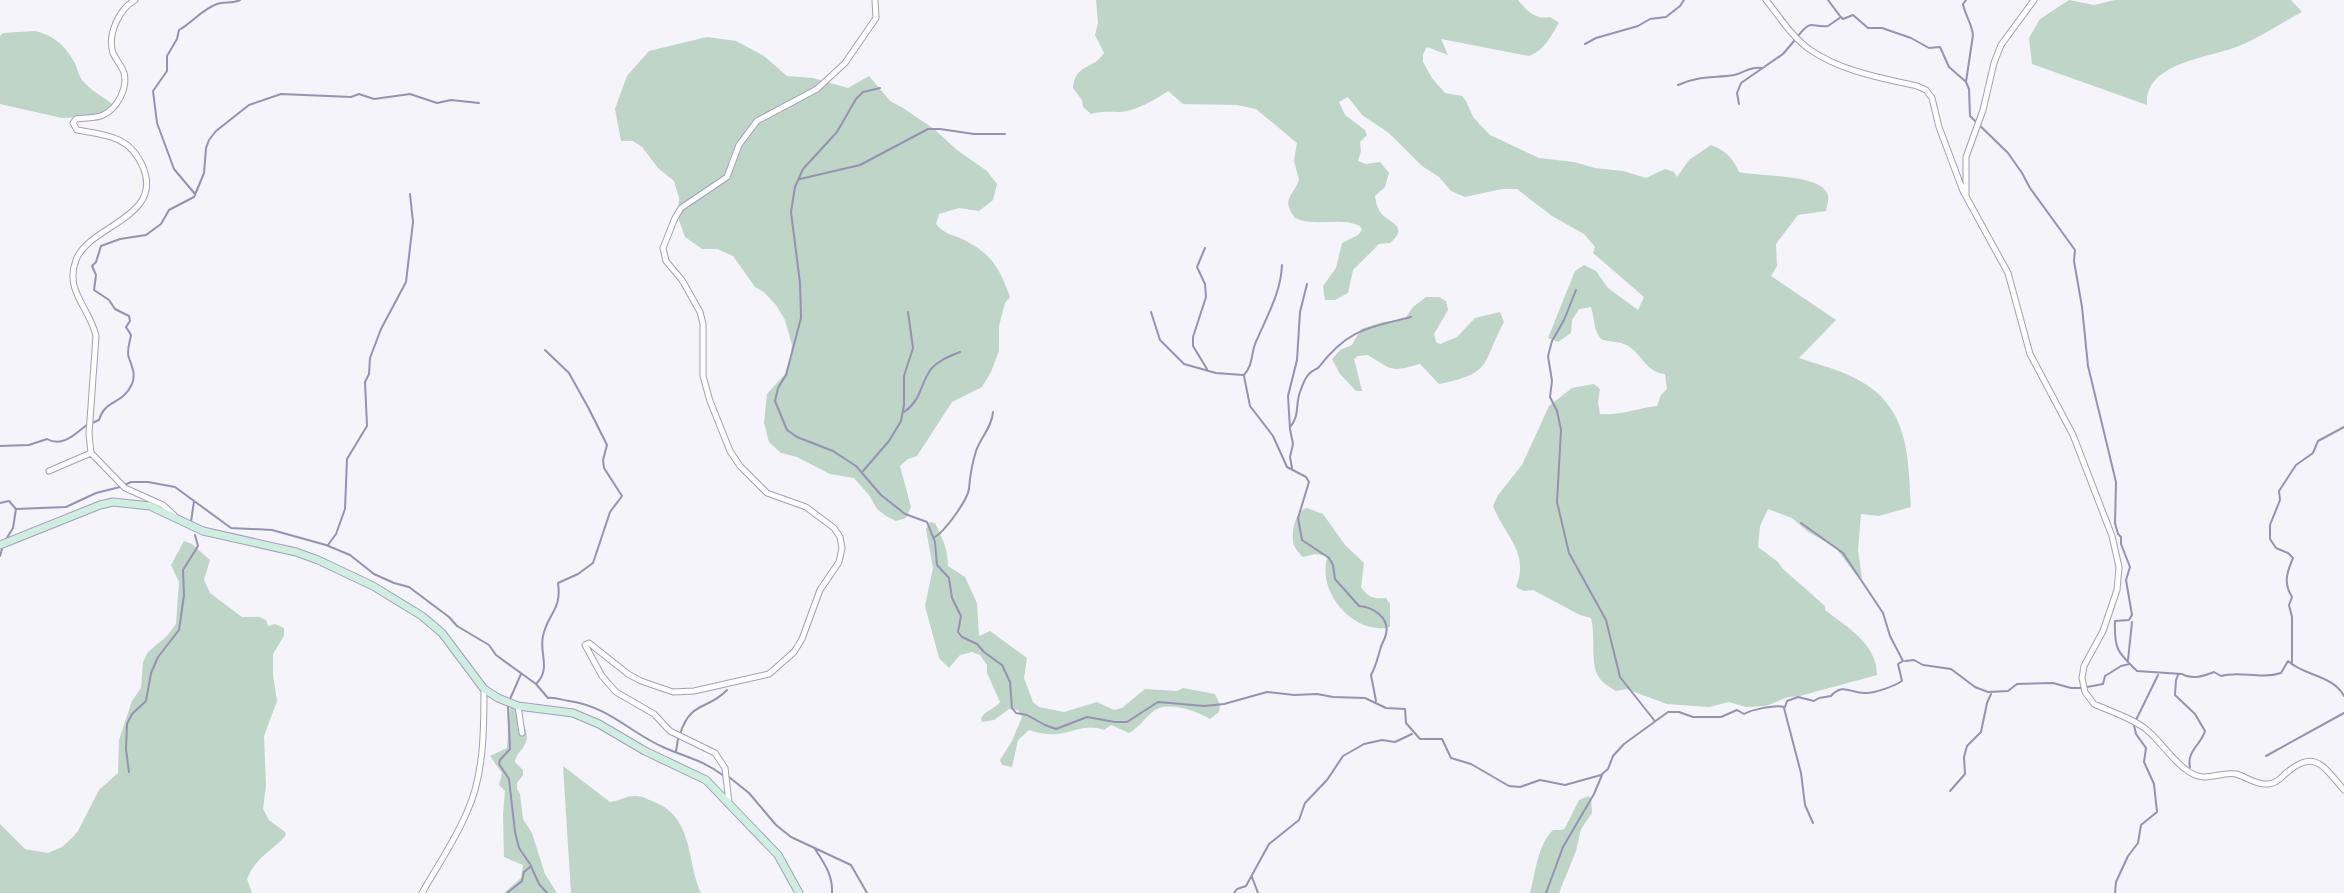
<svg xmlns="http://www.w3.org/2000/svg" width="2344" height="893" font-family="Merriweather,serif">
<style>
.green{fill:#bed5c8}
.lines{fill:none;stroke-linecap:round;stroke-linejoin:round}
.stream{stroke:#9592b2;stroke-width:2}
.street-casing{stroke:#a29fbe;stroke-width:7}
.secondary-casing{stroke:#a29fbe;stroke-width:9}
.street{stroke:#fff;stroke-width:5}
.secondary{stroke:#d0eee0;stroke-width:7}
</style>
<rect width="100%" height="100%" fill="#f4f4fa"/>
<path class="green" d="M1096,0H1518C1527,11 1535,20 1550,17L1559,23C1550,37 1545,50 1529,56L1441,39L1448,55L1427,47L1423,54V62L1432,78L1445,93L1462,96L1466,101L1473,117L1490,135L1539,158L1574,162L1595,168L1623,171L1646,178L1665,169L1674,172L1677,177L1689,160L1711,145C1726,151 1732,157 1739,172C1758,177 1821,173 1828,195C1829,200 1827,206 1826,211L1798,215L1776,244L1777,266L1771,276L1836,320L1799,358C1815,364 1831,367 1846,374C1908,400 1908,448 1911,507L1879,516L1861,514L1858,550L1862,578L1856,575L1836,548L1807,531L1792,518L1768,509L1760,526L1758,547L1778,562L1783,569L1825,606V610C1847,627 1877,644 1877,675L1800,696L1788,697L1766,706L1746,707L1729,702L1709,707L1667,704L1626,689L1616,691C1610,687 1602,683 1598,676C1590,662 1596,635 1591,618L1580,615L1533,590L1524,591L1516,587C1530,552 1505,537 1493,506L1498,495L1522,465L1549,406L1572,388L1594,384L1600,389L1598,402L1600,414C1619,416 1638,408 1657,406L1661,395L1667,389L1665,374C1645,373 1641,350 1624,344C1617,341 1608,342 1601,339C1593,329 1595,319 1591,307L1579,309L1572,320L1571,333L1558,342L1548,338L1575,271L1584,265L1596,271L1608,288L1638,310L1644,297L1593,253L1595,247L1584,234L1552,216L1517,189H1502L1465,197L1451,191L1439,177L1422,166L1389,133L1362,115L1348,97L1339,102L1345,115L1365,130L1367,135L1360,142L1361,151L1358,161L1366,164L1380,162L1389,173L1385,187L1375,196C1376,203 1378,212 1385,217C1396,225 1406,229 1390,243L1379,244L1353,270L1348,293L1335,300H1325L1323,286L1336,268L1342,243L1358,235L1362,230L1360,226C1339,216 1318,228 1295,218C1281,199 1292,198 1299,180L1294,161L1297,143L1256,109L1237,105L1183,104L1168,91C1155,100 1136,111 1120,112C1109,112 1102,111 1091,114L1083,107L1082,100L1073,88C1075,63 1094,70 1104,53L1095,35L1098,23Z
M2069,0L2094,5L2115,0H2291L2302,12C2281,23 2261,37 2239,46C2210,58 2144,62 2147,105L2032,64L2029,38L2040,19Z
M35,31C52,35 64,44 73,60C77,66 78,74 82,80C90,90 102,96 112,104L114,110L109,115L62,118L0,104V36L3,33Z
M707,37L736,41L764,56L787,76L813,78L848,88L869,76L890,101L903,108L934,129L957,150L987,171L997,184L993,200L979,211L959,208L939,214L936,224C943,233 950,234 960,238C990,252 999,266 1010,297L1005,303L999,326V351L991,372L982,387L952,402L917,456L908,459L900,466L911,507L906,518L896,521L886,516L877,509L869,495L854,478L830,474L797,457L781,453L769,442L764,423L767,394L785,374L790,360L792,345L785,320L776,305L764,292L755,287L733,256L717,249H702L685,237L678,217L679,198L674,181L658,168L642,147L633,141H621L615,109L627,76L649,51Z
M1426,297H1439L1446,301L1448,310L1434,334L1436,342L1440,344L1457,337L1475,318L1500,312L1504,322C1481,364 1494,373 1439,384L1420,364C1390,372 1394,371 1368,355L1358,356L1354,359L1362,391H1356L1340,374L1332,359L1340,350L1352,345L1361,329L1383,322L1404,320L1413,307Z
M1307,508L1323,514L1345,545L1364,563L1361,587C1369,598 1373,599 1386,598L1390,604V627C1354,636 1315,591 1328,556L1315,554L1303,557C1299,553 1294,548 1293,542C1292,531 1295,511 1307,508Z
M930,522L935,523C942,537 948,550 948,566L965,577L977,603L979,636L990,631L1027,658L1024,678L1033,702L1039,707L1064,712L1097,702L1114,710L1122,708L1145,689L1177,691L1183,688L1215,694L1220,705L1219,712L1210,719C1197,711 1169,701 1155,710C1145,717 1140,727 1129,733L1111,725L1104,730C1087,723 1074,732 1057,734C1048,735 1037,733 1029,730L1018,740L1012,767L1002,765L1000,760L1012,741L1022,717L1018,710L1009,709L994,720L982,722L981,718C986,710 995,709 1000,702L987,673V665L980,655L972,652L960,655L949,668L939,658L925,606L933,568L926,529Z
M184,541L192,544L210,560L204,580L210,593L242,617H259L266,620L268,626L275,624L284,628V636L273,654V675L277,701L264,736L266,786L263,809L269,820L285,832L286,835C272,852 257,855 247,879L252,893H0V824L25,849L48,853L62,847L73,837L78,831L99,790L118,773L119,740L132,701L141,688L143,662L148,652L167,636L176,624L179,582L171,565Z
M510,705L517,708C520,719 530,731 526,742C523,750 516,754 515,762L523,770V775L517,783V789L520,794L523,819L532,833L545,874L557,893H504L521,878L523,865L504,857L503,814L505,791L499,785L502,773L490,756L507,748Z
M563,766L610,802C619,801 627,795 636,796C642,796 647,799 652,801C694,816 686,859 701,893H571Z
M1588,796L1591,798L1592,813L1581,829L1576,851L1559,893H1530C1536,872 1537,846 1553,830H1562L1565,828L1579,800Z"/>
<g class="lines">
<path class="stream" d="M1828,0L1840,16
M1966,0L1963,4C1965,15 1972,24 1973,35L1966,82L1969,89L1970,116L2008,153L2022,173L2030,188L2075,250L2074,261L2082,307L2088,366L2116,482L2115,523L2118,534L2121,537V544L2130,567L2126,580L2132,615L2129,620L2115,621C2114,648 2117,652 2137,671L2182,674C2192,680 2204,676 2214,672L2221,676C2240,670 2259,680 2281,673L2288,661C2304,676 2333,675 2344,696
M1798,36C1812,18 1811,28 1828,26L1841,17L1843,19L1853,15L1868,28H1882L1911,38L1929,48L1940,47L1949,67L1965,81
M1585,44L1596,38L1638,26L1650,19L1666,17L1680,6L1684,0
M1678,85C1696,76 1715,78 1734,75C1744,73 1750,66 1761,68
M880,88L863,92L856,99L837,132L803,169L795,187L791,212L800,283L801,318L786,375L778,388L775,401L787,430L797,437L833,451L856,466L881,495L905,514L927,522L935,542L937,565L949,578L952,598L961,616L958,632L962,637L977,644L984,652L1002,665L1010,682L1012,708L1016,713L1027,715L1045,725L1056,729L1087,717L1115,722H1127L1158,702L1204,706L1224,704L1267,692L1294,695L1317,694L1333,697L1365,698L1386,708L1405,709L1406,723L1420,739H1442L1451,758L1471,764L1509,786L1520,787L1540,780L1565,785L1601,775L1608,769L1613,756L1624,744L1668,712H1679L1693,717H1721L1737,710L1744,714C1751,710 1776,704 1784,707
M1739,104L1737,93L1741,83L1783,54L1794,41
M800,179L860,165L928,129H940L974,134H1005
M195,194L174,169L157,123L153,91L167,71V56L177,39L179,30C193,22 201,10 217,4C225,1 232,4 240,0
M1205,248L1197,267L1205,284L1206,297L1193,337V346L1207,369
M1576,290L1564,320L1552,341L1548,356L1552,381L1550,397L1557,411L1561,430L1557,502L1569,553L1606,620L1620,677L1654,720
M1151,312L1160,340L1184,364L1216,373L1243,375
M1244,375C1253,365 1251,355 1255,344C1266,318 1281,293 1282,265
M1244,376L1250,406L1273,436L1287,467L1306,477L1309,482L1298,518L1302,540L1329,558L1333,565L1335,579L1359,606C1372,607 1390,617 1386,634C1385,640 1381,644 1380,650C1377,660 1376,666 1371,675L1376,701
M904,412C921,401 920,384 931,369C939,360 950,356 960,352
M92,423L99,420C106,398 122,406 132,384C136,374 132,367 129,358C126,351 130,342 131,335L126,327L130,321L129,316L115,309L109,300L94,290L96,275L92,266L96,262L101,246L120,239L146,235L161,224L169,210L194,197L204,173L206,148L209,140L216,131L249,105L281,94L351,97L359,94L374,99L410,94L437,103L451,100L479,103
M1290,427C1300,416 1295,405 1300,392C1302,386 1306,376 1310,373C1313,370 1317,369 1319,367C1348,329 1368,328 1411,317
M0,446L29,445L47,439C63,448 76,433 88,424
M1292,468L1290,457L1293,444L1290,429L1288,396L1297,360L1300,312L1307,284
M863,471L889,441L901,421L904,405V376L913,348L908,312
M0,503L9,501L16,509L13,528L5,541
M16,509L66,507L96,493L120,487L131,482H148L175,487L231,528L272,530L326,545L350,555L374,574L394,583L409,587L449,617L457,626L489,645L496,655L536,684L548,698C556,697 561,700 569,701C610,707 630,733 665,748C686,757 705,761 724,776
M191,522L194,501
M935,537C945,531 967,501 969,489C970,475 972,464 976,451C981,437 992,427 993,412
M328,545L336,534L345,509L347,459L367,426L365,382L369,374L370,358L381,329L406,282L413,222L410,194
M0,556L2,549
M2128,660L2132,622
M1905,661L1914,660L1923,665L1951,669L1975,687L1988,692L2008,691L2017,684L2053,683L2071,688H2081
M2292,663V617L2289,605L2292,597C2283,583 2287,572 2293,558L2288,553L2276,548L2270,539V525L2280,500L2279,491L2296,465L2313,453L2318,441L2344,427
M2178,675L2176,680L2175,695L2195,714L2205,731C2202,743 2186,752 2190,767
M537,683C551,668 539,653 543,636C548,613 562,610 558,583L578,574L593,563L610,512L622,496L604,468L603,460L607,445L589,409L569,373L545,350
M2087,687L2103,684L2105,676L2121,666L2129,664
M510,699L521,674
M508,707L510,749L500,760L499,764L509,779L515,832L519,848L530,864L539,884L547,893
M1785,707L1787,701L1798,697L1814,701L1819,698L1831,696C1843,682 1851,694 1866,693C1876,693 1894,686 1902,681L1898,664L1903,661L1890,636L1883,613L1843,553L1801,523
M1784,708L1801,773L1805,805L1813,823
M2136,720L2158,675
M680,734C691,700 707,711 727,690
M676,751L678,739
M2266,756L2344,713
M129,772L126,750L127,724L132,714L146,701L151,673L158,657L179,630L184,595L183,570L198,546L195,535
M729,777L749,793L776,825L791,837L851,865L867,893
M1950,791L1965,774L1964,757L1967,746L1981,732L1987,703L1991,694
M815,849C824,863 833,875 832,893
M1252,877L1258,893
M507,893L522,881L524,872L530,867
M1234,893L1237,889L1246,886L1269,844L1299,820L1305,803L1327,780L1343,756L1364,744L1382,740L1395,742L1412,734
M1546,893L1563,847L1594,794L1602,775
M2115,893L2116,882L2128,856L2138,843L2141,825L2157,812L2154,784L2144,762L2146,748L2136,734L2134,725"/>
<g class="street-casing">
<path id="street" d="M135,0C119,9 107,35 113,53C116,60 122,66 124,73C128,88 117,109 103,115C95,119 85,117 76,119L73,123L77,130C107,135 130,136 143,167C164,218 89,225 76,260C64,291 90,308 96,336L89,434L91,453L125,488L163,505L174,515
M1766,0C1779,16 1792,37 1809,49C1840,71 1881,78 1917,86L1926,90L1932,98L1939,127L1963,191L2008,273L2030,354L2073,435L2112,536L2119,567L2117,590L2103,631L2084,666L2082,678L2085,692L2094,704C2112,712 2132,718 2147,730C2163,743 2183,777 2204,777C2215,777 2225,772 2236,774C2247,777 2256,785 2267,784C2275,784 2280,779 2285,774C2315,748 2323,766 2344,790
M1966,195V157L1983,110L1994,63L2001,45L2034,0
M49,471L91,453
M518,706L522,733
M729,803L725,768L715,753L670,731L654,714L616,692L602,676L585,645L589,643L628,674L641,681L673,692L694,691L769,674L794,652L802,639L820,590L839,562L842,548L840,537L834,528L806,507L767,493L740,466L730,451L710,401L703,376V324L700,312L682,280L666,261L663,248L675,218L681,208L727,177L739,145L757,121L817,89L845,63L876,18L875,0
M422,893C437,866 455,841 467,812C484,775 484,730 484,689"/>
</g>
<g class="secondary-casing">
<path id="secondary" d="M0,545L100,505L113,502L150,506L203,531L296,552L318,560L373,586L422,616L442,633L484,689L498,698L518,706L573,713L599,724L645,751L706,780L778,855L799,893"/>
</g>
<use href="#street" class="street"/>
<use href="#secondary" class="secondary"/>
</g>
</svg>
